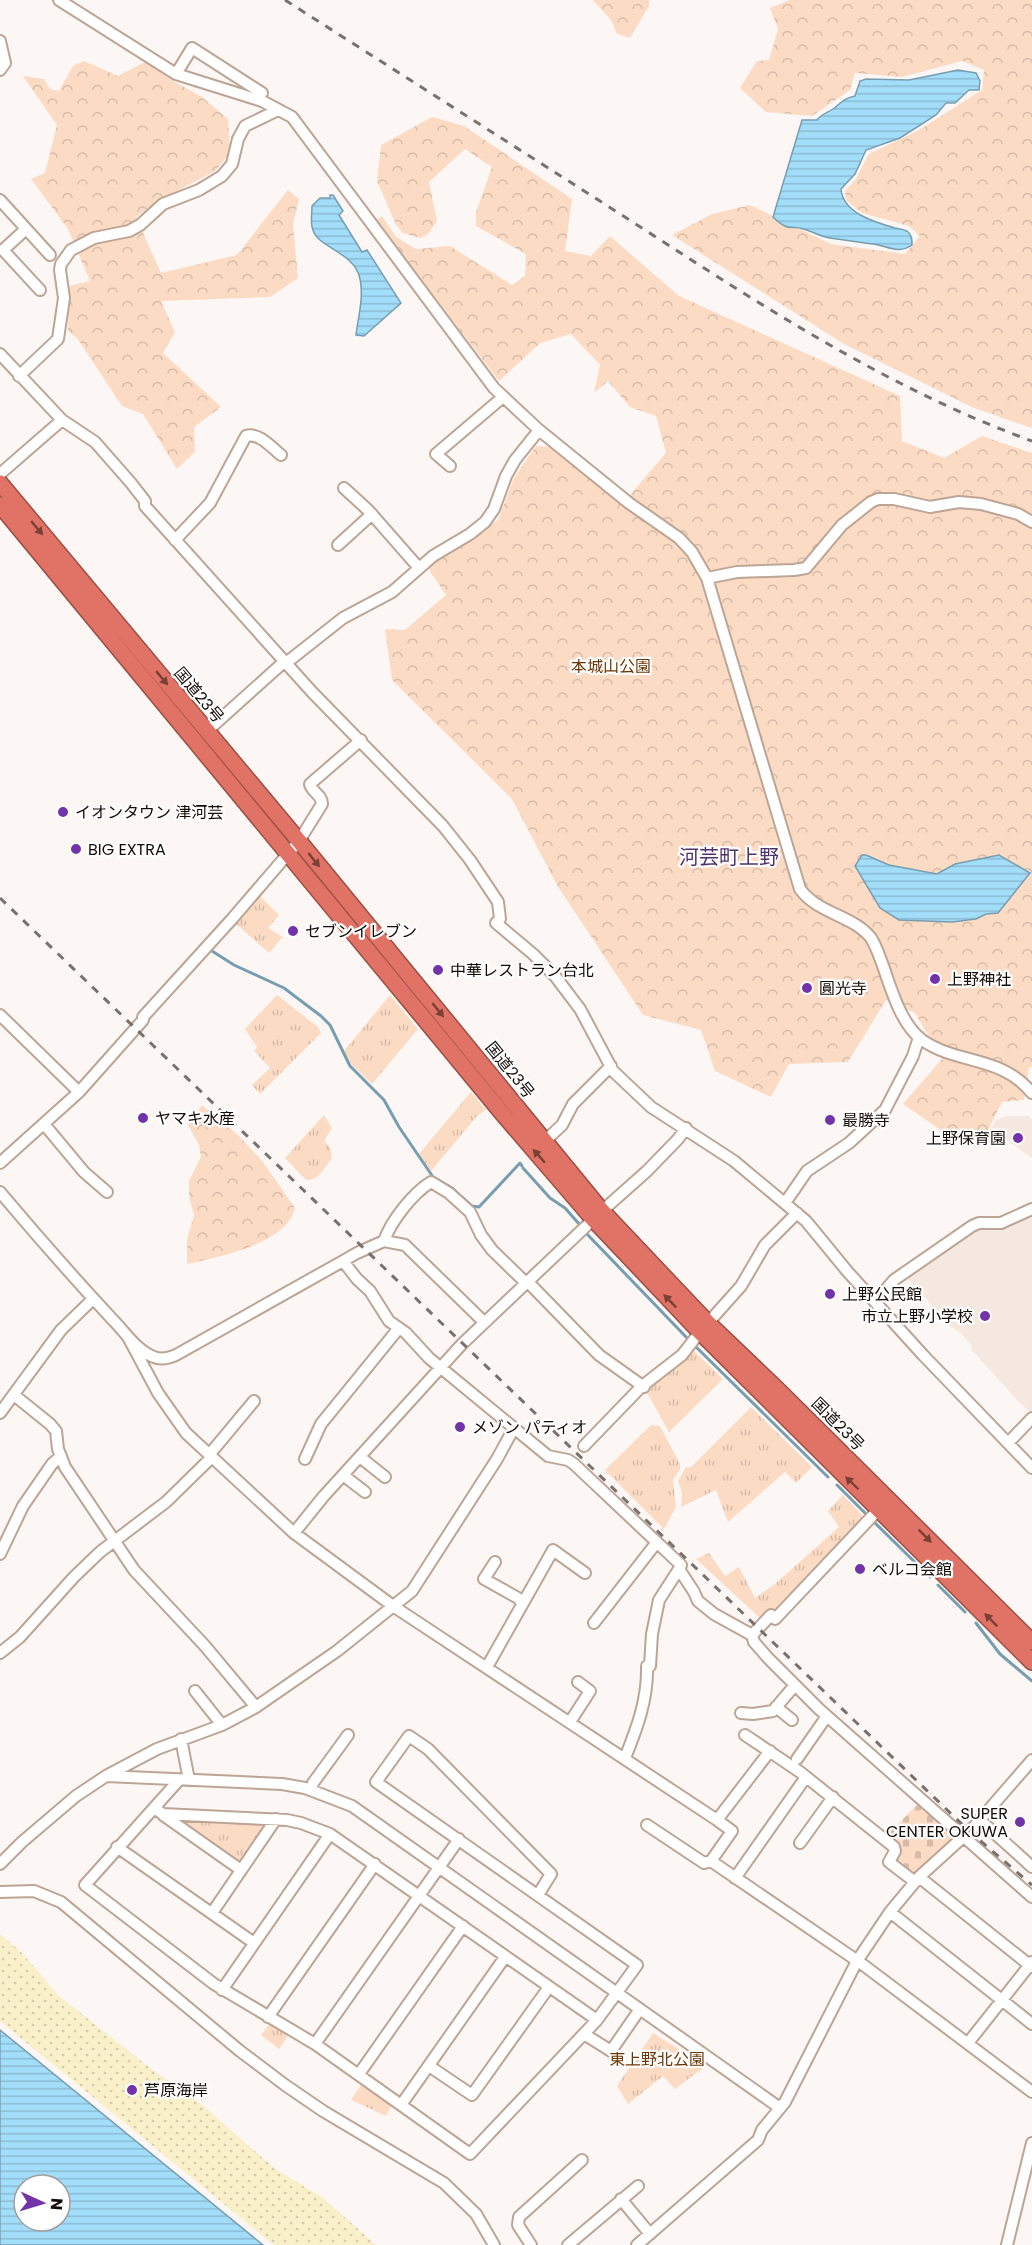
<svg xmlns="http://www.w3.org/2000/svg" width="1032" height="2245" font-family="Poppins,'Noto Sans JP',sans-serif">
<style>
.built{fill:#f5e8e1}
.grass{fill:url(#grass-tufts)}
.forest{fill:url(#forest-crowns)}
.sand{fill:url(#sand-dots)}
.cemetery{fill:url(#cemetery-stones)}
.water{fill:url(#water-rules);stroke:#779eb0;stroke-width:1.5;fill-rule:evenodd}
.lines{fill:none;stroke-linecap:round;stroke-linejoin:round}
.stream{stroke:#779eb0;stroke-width:3}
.minor-casing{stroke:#bca595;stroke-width:14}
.highway-casing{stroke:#994f45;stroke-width:18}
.minor{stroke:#fff;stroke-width:10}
.highway{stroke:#e07366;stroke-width:15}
.rail{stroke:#78716d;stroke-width:3;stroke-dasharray:8 8;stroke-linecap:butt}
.oneway{fill:#7a4036}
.poi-dot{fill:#7233a8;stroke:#fff;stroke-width:2}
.labels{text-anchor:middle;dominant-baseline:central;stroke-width:4.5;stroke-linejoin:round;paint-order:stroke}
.park-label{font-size:16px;fill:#6d3705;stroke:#fff}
.street-label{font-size:16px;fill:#140c07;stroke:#fff}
.poi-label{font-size:16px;fill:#140c07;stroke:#fff;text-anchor:start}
.quarter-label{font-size:20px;fill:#4f326c;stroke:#fff}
</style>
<defs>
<pattern id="grass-tufts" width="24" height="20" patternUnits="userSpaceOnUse" patternTransform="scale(1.5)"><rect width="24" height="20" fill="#fcdbc5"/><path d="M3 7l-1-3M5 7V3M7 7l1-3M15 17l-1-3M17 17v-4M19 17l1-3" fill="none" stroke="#d7bba8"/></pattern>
<pattern id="forest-crowns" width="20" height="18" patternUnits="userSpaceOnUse" patternTransform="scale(1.5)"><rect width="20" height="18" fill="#fcdbc5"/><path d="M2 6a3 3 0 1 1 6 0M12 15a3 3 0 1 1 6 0" fill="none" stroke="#d7bba8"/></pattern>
<pattern id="sand-dots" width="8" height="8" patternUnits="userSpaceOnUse" patternTransform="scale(1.5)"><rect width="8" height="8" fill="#f9efc9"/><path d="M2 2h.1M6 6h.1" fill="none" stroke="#d5ccab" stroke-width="1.8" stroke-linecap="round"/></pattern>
<pattern id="cemetery-stones" width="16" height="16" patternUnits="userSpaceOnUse" patternTransform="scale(1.5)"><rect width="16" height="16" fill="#fcdbc5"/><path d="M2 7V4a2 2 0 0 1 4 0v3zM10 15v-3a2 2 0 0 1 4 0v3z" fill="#d7bba8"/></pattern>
<pattern id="water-rules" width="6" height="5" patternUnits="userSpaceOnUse" patternTransform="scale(1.5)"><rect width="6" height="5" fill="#a2ddf9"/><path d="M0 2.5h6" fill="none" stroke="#8bbcd4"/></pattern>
</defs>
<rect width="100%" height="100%" fill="#fcf7f4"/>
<path class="built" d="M1006,1116H1029L1032,1120V1158L991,1129L996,1120Z
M1032,1212V1414L1017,1400L971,1349L972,1346L961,1333L939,1319V1313L905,1276L973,1228Z"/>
<path class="grass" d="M260,896L279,915L268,928L283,937L269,953L235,923Z
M277,995L318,1027L321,1033L260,1094L252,1085L270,1068L254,1051L257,1047L245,1029Z
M390,995L418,1029L372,1084L352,1065L344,1051Z
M471,1092L486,1110L477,1116L431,1171L419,1154Z
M324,1115L332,1128L324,1141L330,1147L332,1158C325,1167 319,1181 306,1180L285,1158Z
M690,1347L723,1379L669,1432L645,1389Z
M751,1407L812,1467L796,1483L785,1472L728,1522L716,1490L681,1507L682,1493L678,1481L686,1467L690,1468Z
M651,1425L660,1426L680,1464V1469L673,1480L676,1507L664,1529L605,1470Z
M843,1495L862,1515V1518L772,1614L760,1618L696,1559L709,1553L725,1576L739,1567L755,1598L775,1584L839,1527L828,1511Z
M187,1818L264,1822L266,1828L243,1861L236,1862L185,1826Z
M270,2023L289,2034L279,2049L261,2035Z
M653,2033C670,2045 689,2053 706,2066L675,2089L663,2076L628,2104L617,2086Z
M363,2082L393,2103L386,2116L351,2100Z"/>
<path class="forest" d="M593,0H649V6L630,38L617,34L611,20Z
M789,0H1032V428L974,408L844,344L672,235L712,214L750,205L831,244L905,254L920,236L909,226L862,213L846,200L845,191L855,180L869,154L919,130L982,90L984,70L962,61L902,77L855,73L850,90L812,116L766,112L740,88L757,61L769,60L778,29L770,8Z
M84,61L118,76L145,62L170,79L202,97L228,119L230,153L215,171L160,200L136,217L161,273L237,255L288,190L299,199L293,224L298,278L270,297L161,301L175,332L163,353L221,407L194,427L195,452L177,469L143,414L122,406L77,338L68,331L69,286L90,281L68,229L31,179L45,173L57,125L23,76L44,79L50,89L59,91L73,66Z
M432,117L464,126L572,199L565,251L591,256L610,236L679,296L900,396L902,441L944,458L982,436L1032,453V1067L1029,1068L1024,1100L1002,1102L979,1148L961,1144L903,1104L942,1059L915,1013L886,1000L848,1062L789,1064L771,1097L715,1071L701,1030L643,1015L557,885L512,799L392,680L385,629L405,630L446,595L428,568L498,520L514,478L536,446L549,447L624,502L666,453L656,416L630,407L608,381L594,393L600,365L571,334L540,343L499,381L376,220L382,216L396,237L416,249L450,246L512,285L525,276L526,254L476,226V212L492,167L465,149L429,182L437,221L428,234L420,238L403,233L396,225L377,181L381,145Z
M202,1105L238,1135L263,1162L295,1208C287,1244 218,1257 187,1264V1240L194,1215L189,1197V1181L201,1157L199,1145L188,1125Z"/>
<path class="sand" d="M0,1934L22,1953L59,1996L150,2068L201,2104L274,2168L323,2198L376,2245H274L0,2021Z"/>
<path class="cemetery" d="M919,1803L954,1835V1838L913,1876L893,1862L887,1838V1835Z"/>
<path class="water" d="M958,70L976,73L980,81L979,90H969L955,103H946L936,115L900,138L866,150L855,174L841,189C843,213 874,222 895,228C899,229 905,229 908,232C912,235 912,240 912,245C898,255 886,245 872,244C858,242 844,240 830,238C821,237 812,231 803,229C797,226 791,229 785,226C780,224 777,221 773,217L802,120H817C821,114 827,113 833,109C841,103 844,98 855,96L860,81L866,79L909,80Z
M330,195H333L343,211L339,215L362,252L367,250L401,303L364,336L356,335C358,319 364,296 360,279C355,252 318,248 313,230C310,223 312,214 312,206L320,198H330Z
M862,855H866L889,865L937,874L955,864L999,855L1030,873L998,913L986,914L976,919L952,922L899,920L880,908L855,866Z
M0,2030L263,2245H0ZM24,2185H60V2221H24Z"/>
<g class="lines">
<path class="stream" d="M212,951L234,965L284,988L321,1016L330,1025L350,1066L384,1100L399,1127L433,1177L452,1188L472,1206L479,1207L520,1163L522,1166
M523,1168L550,1198L565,1208L580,1225
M586,1233L689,1340
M694,1345L828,1477
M837,1485L865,1513
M873,1521L930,1577
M938,1585L965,1612
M976,1623L1000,1654L1032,1681"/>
<g class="minor-casing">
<path id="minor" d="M59,0L176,74L262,101L292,117L494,388L539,430L629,503L679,538L692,552L707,578L800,889C818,914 853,915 871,938C876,946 879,955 882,963C891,988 900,1023 922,1040C958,1065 1001,1055 1032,1093
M0,41L5,63L0,70
M176,74L192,48L262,93
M0,200L50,255
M26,229L3,250L40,290
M0,354L62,420L95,442L131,483L145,501V506L312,692L443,826L470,860L498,902L500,919L496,923L533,954L555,976L580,1009L613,1071L651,1107L734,1161L806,1221L847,1271L923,1355L1032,1468
M19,376L58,339L64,298L60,270L61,264L71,250L94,238L129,231L140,225L163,204L199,190L222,176L232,164L238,139L245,126L278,110
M450,466L436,454L503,397
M0,474L62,420
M344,488L369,511L419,568
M175,540L210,503L246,436C259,432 272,448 281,455
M338,545L372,514
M707,578L737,572L794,570L806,568L842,525L871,502L878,499H894L930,507L959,502L981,504L1018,514L1032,522
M286,663L343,618L392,592L433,556L470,534L485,522L494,509L506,476L515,460L539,430
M206,732L285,661
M0,1015L79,1092
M44,1124L84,1172L107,1192
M545,1141L562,1125L573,1104L611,1066
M0,1163L79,1092L143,1020V1017L232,919L299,841L322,804C322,794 311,792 310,784L361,740
M0,1192C37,1236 74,1278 113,1320C125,1332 137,1351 154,1357C161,1360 169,1358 176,1355L343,1261L357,1279L370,1291L389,1321L406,1333L429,1358L548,1456L568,1460L574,1464L681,1565L679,1569L694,1592L698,1601L714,1614L752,1635L771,1615L775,1619L879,1509
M785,1203L807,1171L849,1143L885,1110L913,1056L919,1037
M384,1241C391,1221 413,1193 431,1182L449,1193L470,1212L481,1235L492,1250L526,1283
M343,1261L357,1253L384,1241L405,1245L484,1322
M527,1281L599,1355L644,1387
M875,1302L894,1280L972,1226L979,1223H1001L1032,1209
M708,1323L741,1286L765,1245L797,1213
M128,1337L158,1393L186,1433L294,1533L393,1606L717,1820L732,1831L711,1861L862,1964L1032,2092
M14,1395L50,1424L56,1431L58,1449L65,1467L134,1570L205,1646L256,1707
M0,1413L61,1330L93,1299
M1008,1443L1032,1418
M584,1446L641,1387L682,1355L700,1332
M209,1455L254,1401
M360,1457L385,1477
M305,1459L321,1424L399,1328
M343,1475L365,1492
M294,1533L323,1497L462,1344L602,1211L647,1171L678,1139L686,1128
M0,1554L23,1506L52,1464L61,1456
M495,1562L484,1579L518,1598L522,1603
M594,1623L657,1542
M752,1635L754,1642L768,1658L819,1709L1032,1897
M0,1653L20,1637L74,1577L100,1552L166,1502L212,1457
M487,1667L553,1550L585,1573
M195,1691L222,1725
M776,1707L792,1720
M741,1713L753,1714L773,1711L795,1685
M570,1722L590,1691L578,1682
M745,1735L800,1772L894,1847L895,1851L889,1862L915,1882
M181,1739L189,1780
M625,1758C637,1728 648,1699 647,1666H650L652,1634L659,1600L679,1569
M797,1759L827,1716
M106,1776L282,1784L305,1788L352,1806L780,2108
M179,1780L85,1885L214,1984L315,2044L470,2154L597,2020L637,1965L376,1782L409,1736L428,1749L551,1874L538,1895
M311,1790L313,1783L348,1735
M154,1808L163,1814L287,1820L301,1823L330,1834L597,2020
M163,1815L241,1870
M717,1820L770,1751
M980,1820L1032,1867
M647,1825L704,1863L711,1861
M800,1843L833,1797
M117,1847L254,1943
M0,1864L22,1842L76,1796L106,1776L157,1749L222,1725L256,1707L337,1651L412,1591L497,1459L514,1428
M919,1877L1032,1967
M735,1878L806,1777
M0,1892L34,1891L61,1902L240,2051L285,2085L323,2111L444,2183L476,2214L494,2245
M890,1912L1032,2024
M212,1913L276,1819
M222,1990L330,1834
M268,2017L375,1864
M584,2034L611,2051L640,2009
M968,2043L1032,1962
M315,2044L459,1839
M429,2066L472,2095L549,1987
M359,2074L463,1926
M401,2105L505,1957
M621,2199L650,2234
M531,2245L518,2225L519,2217L582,2160
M568,2245L638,2186
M637,2245L758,2140L762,2130L785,2102L857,1961L890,1912L919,1877L973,1828L1032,1760
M1007,2245L1032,2143"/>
</g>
<g class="highway-casing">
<path id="highway" d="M0,483L299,841L602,1211L708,1323L777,1389L1032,1642
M0,505L502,1113L593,1219L700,1332L1032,1662"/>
</g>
<use href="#minor" class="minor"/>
<use href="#highway" class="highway"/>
<path class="rail" d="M285,0C399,73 514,146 628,219C758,303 886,388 1032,441
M0,898L969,1831L1032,1885"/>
</g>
<defs><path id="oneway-solid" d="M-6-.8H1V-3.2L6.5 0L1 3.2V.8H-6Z" transform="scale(1.5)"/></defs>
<g class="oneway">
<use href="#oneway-solid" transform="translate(37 528) rotate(50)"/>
<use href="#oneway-solid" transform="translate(162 678) rotate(50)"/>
<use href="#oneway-solid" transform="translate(314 860) rotate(51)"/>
<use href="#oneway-solid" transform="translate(438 1010) rotate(51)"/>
<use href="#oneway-solid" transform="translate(539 1156) rotate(-131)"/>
<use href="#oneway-solid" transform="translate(670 1301) rotate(-134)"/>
<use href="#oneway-solid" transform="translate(852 1483) rotate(-136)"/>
<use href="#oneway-solid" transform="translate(925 1536) rotate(45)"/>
<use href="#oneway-solid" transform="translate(991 1620) rotate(-135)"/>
</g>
<g class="poi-dot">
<circle cx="63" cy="812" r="6"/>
<circle cx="76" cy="849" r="6"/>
<circle cx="293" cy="931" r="6"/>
<circle cx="438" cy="970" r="6"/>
<circle cx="935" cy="979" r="6"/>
<circle cx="807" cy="988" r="6"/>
<circle cx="143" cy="1118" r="6"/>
<circle cx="830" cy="1120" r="6"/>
<circle cx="1018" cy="1138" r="6"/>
<circle cx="830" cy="1294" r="6"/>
<circle cx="985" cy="1316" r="6"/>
<circle cx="460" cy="1427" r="6"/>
<circle cx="860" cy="1569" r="6"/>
<circle cx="1020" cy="1822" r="6"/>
<circle cx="132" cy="2090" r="6"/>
</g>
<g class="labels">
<g class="park-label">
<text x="611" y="666">本城山公園</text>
<text x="657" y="2059">東上野北公園</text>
</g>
<g class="street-label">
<text transform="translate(199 695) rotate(50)">国道23号</text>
<text transform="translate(510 1070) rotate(51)">国道23号</text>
<text transform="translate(838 1424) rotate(45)">国道23号</text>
</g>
<g class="poi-label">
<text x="75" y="812">イオンタウン 津河芸</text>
<text x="88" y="849">BIG EXTRA</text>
<text x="305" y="931">セブンイレブン</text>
<text x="450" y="970">中華レストラン台北</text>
<text x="947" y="979">上野神社</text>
<text x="819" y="988">圓光寺</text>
<text x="155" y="1118">ヤマキ水産</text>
<text x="842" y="1120">最勝寺</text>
<text x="1006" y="1138" text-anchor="end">上野保育園</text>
<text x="842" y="1294">上野公民館</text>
<text x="973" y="1316" text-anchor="end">市立上野小学校</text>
<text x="472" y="1427">メゾン パティオ</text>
<text x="872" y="1569">ベルコ会館</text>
<text x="1008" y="1813" text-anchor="end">SUPER<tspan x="1008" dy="18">CENTER OKUWA</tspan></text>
<text x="144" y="2090">芦原海岸</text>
</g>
<g class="quarter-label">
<text x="729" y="857">河芸町上野</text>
</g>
</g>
<g transform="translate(42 2203) rotate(94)"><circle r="28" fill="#ffffff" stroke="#a19e9c" stroke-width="1.5"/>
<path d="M0-4.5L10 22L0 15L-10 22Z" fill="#7233a8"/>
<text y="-9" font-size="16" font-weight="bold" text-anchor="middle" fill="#140c07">N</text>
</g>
</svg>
